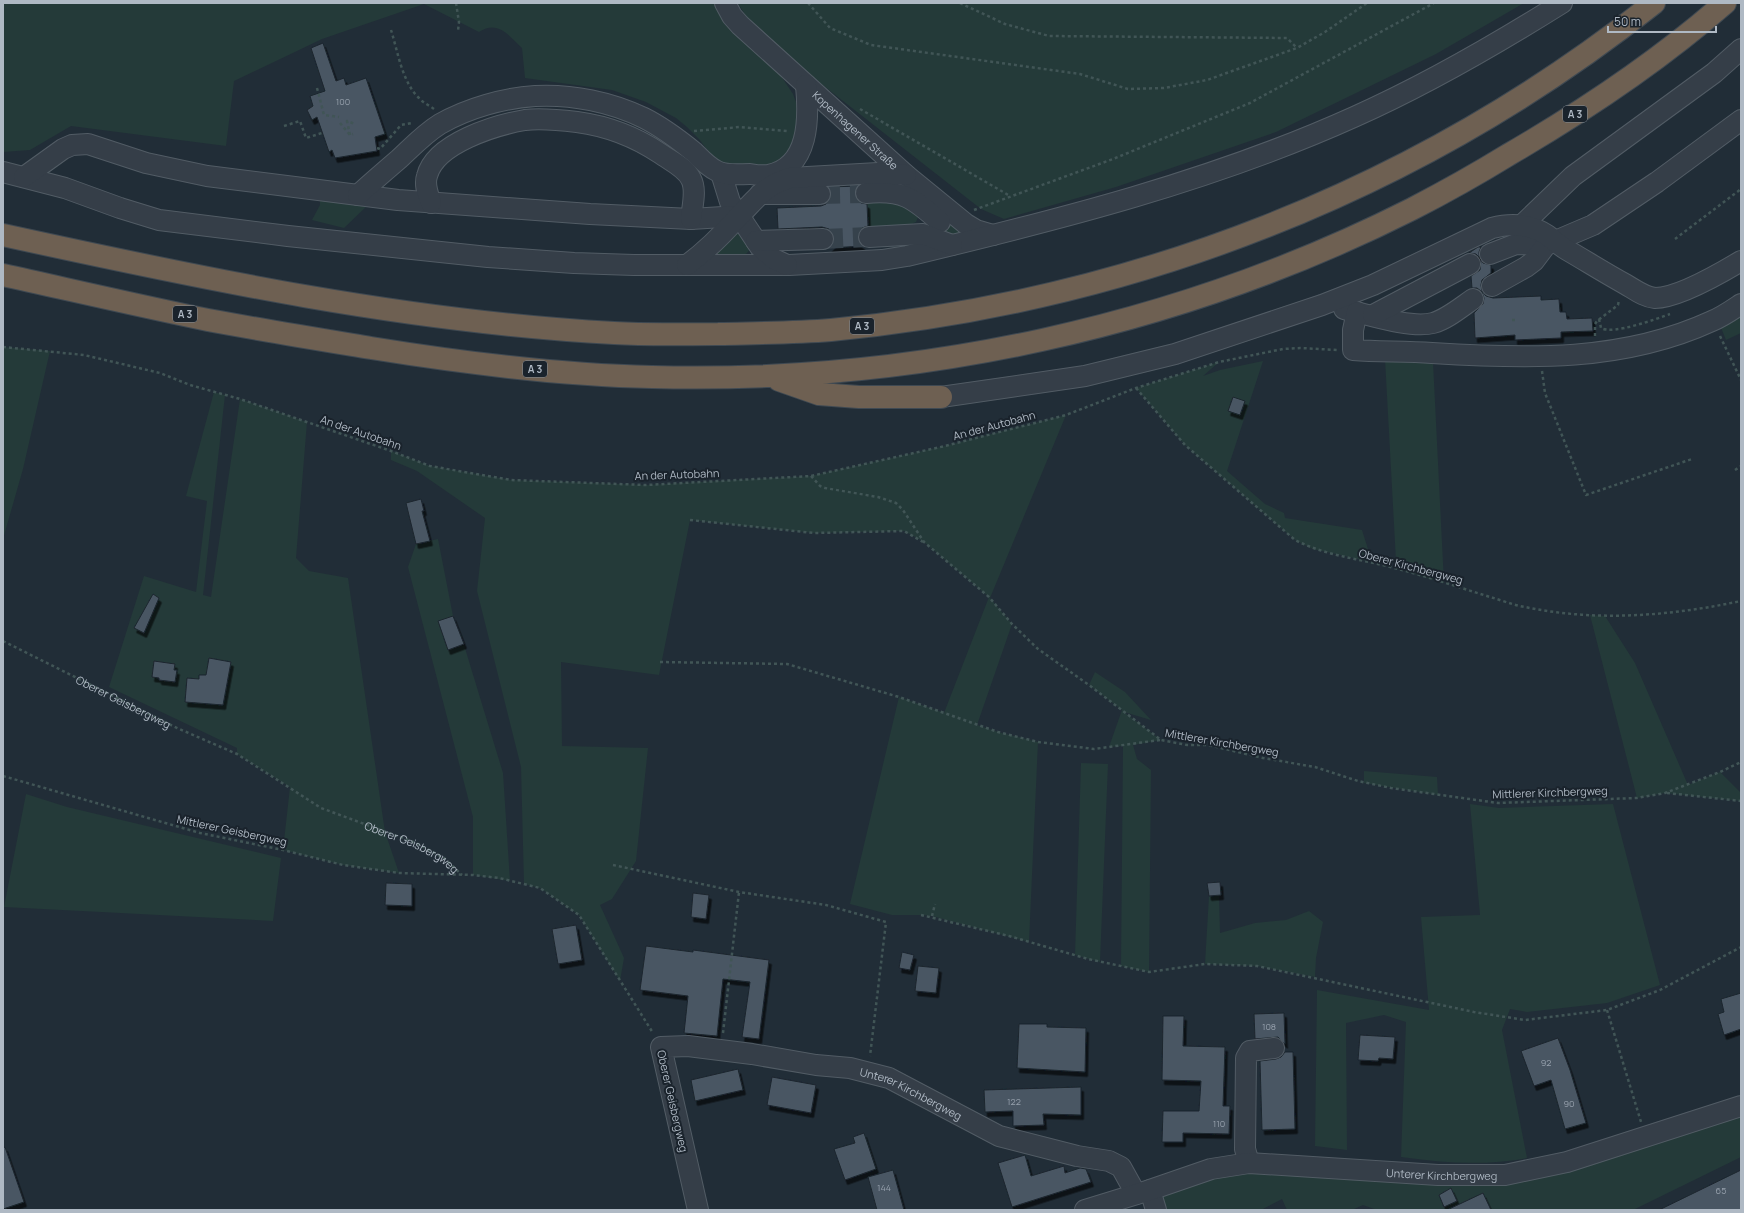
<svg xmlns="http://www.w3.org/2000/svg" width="1744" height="1213" font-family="Manrope,sans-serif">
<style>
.green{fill:#243a39}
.building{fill:#495763;stroke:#1c252e;filter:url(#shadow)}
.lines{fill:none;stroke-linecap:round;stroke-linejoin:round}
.minor-tunnel{stroke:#36424c;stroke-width:20;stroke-dasharray:20 10;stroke-linecap:butt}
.minor-casing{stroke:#525c65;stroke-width:22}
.highway-casing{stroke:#3f4952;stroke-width:24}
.path{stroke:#415556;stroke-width:2.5;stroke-dasharray:3 3;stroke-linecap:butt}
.minor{stroke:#353e48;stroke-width:20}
.highway{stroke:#6e6052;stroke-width:22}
.labels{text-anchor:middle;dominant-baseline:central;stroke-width:4;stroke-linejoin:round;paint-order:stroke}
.number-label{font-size:9px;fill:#96a0ac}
.shield{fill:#1a232c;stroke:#828c96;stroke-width:1}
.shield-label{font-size:10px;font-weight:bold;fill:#afb9c4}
.street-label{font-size:11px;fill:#afb9c4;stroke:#1a232c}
</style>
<defs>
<filter id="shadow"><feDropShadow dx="2.5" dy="4.5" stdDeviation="0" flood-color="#0009"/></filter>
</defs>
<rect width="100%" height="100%" fill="#212d37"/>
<path class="green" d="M3,3H714L728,24L781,76L793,94L797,105L799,119L792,145L778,163L768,167L730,166L714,159L699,139L687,127L676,118L646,102L612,90L525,78L522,48C508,35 498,20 479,32L424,4L322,39L234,81L226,146L71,126L30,150L3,152Z
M738,3H1524L1436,54L1276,132L1116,187L1004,219L981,209L806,72L745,15Z
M320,197L369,204L344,228L312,220L320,205Z
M895,202L916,214L918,217L916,222L906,226L868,227L867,203Z
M954,222L967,231L954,239L944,233L946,225Z
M734,234H740L750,248C746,261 725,258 713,260L710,254Z
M1741,310V333L1726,340L1720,325Z
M3,347L50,351L23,469L3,539Z
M1385,359L1433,362L1444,583L1394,568L1396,561Z
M1263,361L1227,471L1265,504L1284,513L1285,518L1362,530L1372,562L1313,549L1295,540L1185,445L1136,388L1219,362L1203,376L1220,370Z
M214,392L225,395L203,595L211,597L240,399L307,422L296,558L309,571L348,578L385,832L399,873L343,865L283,850L290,787L237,754V748L109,687L144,576L196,592L207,501L186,496Z
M1066,415L990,598L1012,624L977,725L998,732L1038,742L1029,942L932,916L921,915H892L850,904L899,697L944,713L989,597L924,542L904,531L814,533L690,520L659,675L561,662L562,746L648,748L636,861L612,899L600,905L624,958L620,981L579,915L540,888L524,884L521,767L477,591L485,518L417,471L391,460V451L430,466L511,480L646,485L811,476L945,446Z
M438,539L453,616L438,622L448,650L464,645L503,773L510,881L473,875V817L408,567L416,544Z
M1590,615L1605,616L1635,663L1688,785L1720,772L1741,793V801L1665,793L1637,798Z
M1095,672L1125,692L1151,720L1124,712L1161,740L1133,745L1137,759L1151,770L1149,972L1121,966L1123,746L1109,747L1122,710L1089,685Z
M1081,763L1108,764L1100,962L1075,955Z
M1364,771L1437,777L1438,795L1364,783Z
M26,794L67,807L281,858L273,921L4,907Z
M1470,804L1499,808L1613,804L1660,985L1607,1003L1527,1012L1510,1009L1502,1030L1527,1158C1485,1166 1444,1163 1401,1157L1406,1022L1384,1015L1346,1023L1347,1150L1315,1146L1317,990L1429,1010L1421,917L1480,915Z
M1219,895L1220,933L1255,923L1286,920L1309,911L1323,922L1316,958L1315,977L1257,966L1205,964L1209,896Z
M1741,1106V1157L1633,1210H1491L1483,1193L1458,1205L1460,1210H1377L1363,1205L1352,1210H1287L1282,1199L1261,1210H1156L1150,1190L1211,1169L1505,1175Z"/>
<path class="building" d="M323,43L336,81L344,78L346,85L366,78L385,134L375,137L377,151L335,158L332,150L329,152L317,117L312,120L307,110L313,106L310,96L325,91L311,48Z
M858,186L855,193L856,199L861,203L867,204L868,226L862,228L859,232L858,237L859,243L863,246L829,248L833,244L834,239L833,233L829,229L822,227L778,229L777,208L821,206L826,204L830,199L831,194L829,187Z
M1478,247H1481L1479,252V257L1476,254L1469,253Z
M1481,260L1483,263L1491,265V273L1482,280L1481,285L1482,291L1486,296L1493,298L1541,296V300L1559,299L1560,312H1566L1567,319L1592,318L1593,331L1561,332V338L1515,340V335L1475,338L1474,313L1483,304L1484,298L1482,292L1477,288H1472L1471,276L1480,270Z
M1233,397L1245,401L1240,415L1228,411Z
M421,499L424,511H422L430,541L416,544L406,503Z
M153,594L159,598L144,633L134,628Z
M453,616L464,644L448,650L438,621Z
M209,658L231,662L223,705L185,702L187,678L199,679V675H206Z
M154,661L175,664L174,670H177L175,682L159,680V678L152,677Z
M1220,882L1221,895L1209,896L1207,883Z
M386,883L412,884V906L385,905Z
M693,893L709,895L706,919L691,917Z
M576,925L582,960L558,964L552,929Z
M646,946L693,952V950L769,960L759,1039L742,1037L750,982L723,979L717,1036L684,1033L688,996L640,990Z
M902,952L914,955L910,970L899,968Z
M918,966L939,968L936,993L915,991Z
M1741,993V1029L1724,1035L1718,1014L1724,1012L1721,999Z
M1284,1013L1285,1044L1278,1037L1255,1039L1254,1014Z
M1163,1016H1184L1183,1046L1225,1047L1223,1106H1230L1229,1134L1183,1133V1142H1162L1163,1111H1199L1201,1081L1162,1080Z
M1019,1024H1047V1027L1086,1028L1085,1072L1017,1068Z
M1360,1035L1395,1037L1393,1059L1379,1058L1378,1061L1358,1060Z
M1558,1038L1570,1070L1586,1123L1565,1129L1551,1080L1534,1086L1521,1051Z
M1285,1052H1293L1295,1129L1262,1130L1260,1061L1276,1059L1281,1057Z
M738,1069L743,1090L695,1101L691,1080Z
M772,1077L816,1085L811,1113L767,1105Z
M1081,1087V1115L1043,1114L1044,1125L1013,1126V1111L985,1112L984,1090Z
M864,1133L876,1169L845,1180L834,1149L855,1143L853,1137Z
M5,1147L24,1202L3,1209V1148Z
M1025,1155L1031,1176L1064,1166L1065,1173L1080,1168L1086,1169L1091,1182L1012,1207L998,1163Z
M893,1170L904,1210H877L868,1177Z
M1741,1170V1210H1659Z
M1451,1188L1457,1201L1444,1207L1439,1195Z
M1483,1193L1491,1210H1447Z"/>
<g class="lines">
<path class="minor-tunnel" d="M820,194L866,193
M823,239L869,237"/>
<g class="minor-casing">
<g id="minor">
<path id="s2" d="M725,3L732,16L740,25L906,175L966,224L976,230L993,235"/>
<path d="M3,172L65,188L120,208L159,220L288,236L488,257L574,263L634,265H789L882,260L907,256C1058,220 1212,181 1354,117C1426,85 1495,45 1562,3"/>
<path d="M721,173L730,202L760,247L774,259L787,265"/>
<path d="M24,177L63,149L72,145L88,144L146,163L207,176L398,200L590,214L691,219L739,216"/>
<path d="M866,193C903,189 914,199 940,222"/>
<path d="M760,194H820"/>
<path d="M358,195C371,183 385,171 399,159C412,147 424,134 440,124C468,108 504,98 535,96C572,94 611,102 644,118C662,127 678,139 694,152C701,159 708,167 717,171C727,176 739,174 750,174C756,175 762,176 768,175C810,168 809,117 806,85"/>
<path d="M431,203C428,194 424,185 427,176C435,143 496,125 525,120C542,118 560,120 577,122C607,126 636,137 661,154C671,161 686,168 691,179C697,190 692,207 691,219"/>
<path d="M1521,226L1573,176L1714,73L1741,49"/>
<path d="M869,237L923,234L952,245"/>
<path d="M756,241L823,239"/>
<path d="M1490,254L1516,244L1546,245L1593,225L1657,182L1741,120"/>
<path d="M687,265C706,251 723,234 739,216C756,199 765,185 790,178L878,173L906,175"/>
<path d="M1492,286L1526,267L1534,261L1546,245"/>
<path d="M1344,309C1366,314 1411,329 1433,323C1447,319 1460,308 1473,299"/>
<path d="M1357,312L1353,330V350C1379,352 1405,351 1432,353C1528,359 1623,362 1712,321C1722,317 1732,310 1741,304"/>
<path d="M1373,315L1470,264"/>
<path d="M941,397L1085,376L1175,354L1322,305L1373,285L1492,228C1511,223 1530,224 1547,235C1554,240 1560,246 1567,250C1586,261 1605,273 1625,284C1634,289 1644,297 1655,298C1678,298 1721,273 1741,261"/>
<path d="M1249,1163L1245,1149L1246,1058L1250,1051L1274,1048"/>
<path d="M1150,1190L1156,1210"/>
<path id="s3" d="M698,1210L661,1047L688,1046L752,1054L816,1065L850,1068L889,1078L999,1136L1077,1156L1109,1161L1121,1167L1136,1194"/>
<path id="s4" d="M1085,1210L1150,1190L1211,1169L1249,1163L1438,1175H1505L1567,1162L1741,1106"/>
</g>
</g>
<g class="highway-casing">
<path id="highway" d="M3,235C204,279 407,322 614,333C648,335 683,334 718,334C756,333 794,333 831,330C1133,301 1417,191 1654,3
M3,275C71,290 140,306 208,320C262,330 317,339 371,348C464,363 558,375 652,377C914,384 1178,327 1412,209C1445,192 1477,174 1508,155C1582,112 1660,60 1725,3
M779,380L819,394L859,397H941"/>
</g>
<g class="path">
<path d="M456,3L459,22L458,31"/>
<path d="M808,3L830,28L871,45L1080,74L1128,89L1164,88L1207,80L1297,48L1325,32L1367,3"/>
<path d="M960,3L1005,24L1049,36L1287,38L1297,48"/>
<path d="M391,30C398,52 402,82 419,98C423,103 429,105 434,109"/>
<path d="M317,88L324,115L339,117"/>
<path d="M860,109L1010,196"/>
<path d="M340,123L350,135L353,134"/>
<path d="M284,126L300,121L306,138L322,133"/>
<path d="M694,131L740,127L788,131"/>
<path d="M350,135L347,121L355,124"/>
<path d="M377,148L380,149L401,125L412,123"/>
<path d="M974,210L1113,159L1250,103L1434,3"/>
<path d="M1675,239L1741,189"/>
<path d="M1599,319L1601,328C1613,335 1656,319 1670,314"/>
<path d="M1512,320H1517"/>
<path d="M1595,336V324L1597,321L1618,305L1619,300"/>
<path d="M1720,336L1741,380"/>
<path d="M3,347L84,355L160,373L190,385L240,399L391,451L430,466L511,480L646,485L811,476L945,446L1066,415L1136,388L1219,362L1283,349L1300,348L1337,350"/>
<path d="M1542,371L1545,393L1586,495L1692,459"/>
<path d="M1136,388L1185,445L1295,540C1326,556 1361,559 1394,568C1426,576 1458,587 1490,597C1501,600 1513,605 1525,607C1596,622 1670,616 1741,601"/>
<path d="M1735,470L1741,466"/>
<path d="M811,476L820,486L825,488L878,497L896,503L903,510L924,542L989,597L1012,624L1038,649L1089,685L1161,740L1187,745H1208L1263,758L1315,767L1358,781L1391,788L1498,803L1637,798L1665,793L1720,772L1741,762"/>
<path d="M690,520L814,533L904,531L923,542"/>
<path id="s1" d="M3,641L177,728L237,754L321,808L416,843L444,858L462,875"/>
<path d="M660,662L787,664L899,697L998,732L1038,742L1094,749L1160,740"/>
<path d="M3,776L200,833L283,850L343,865L399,873L473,875L499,878L540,888L579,915L653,1033"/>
<path d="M1667,793L1741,801"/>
<path d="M613,865L739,892L826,905L886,922L870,1056"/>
<path d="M921,915L1009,936L1088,959L1149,972L1205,964L1257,966L1474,1012L1525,1020L1607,1010L1660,990L1741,947"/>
<path d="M932,916L935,904"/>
<path d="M1607,1010L1641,1122"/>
<path d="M723,1033L739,892"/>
</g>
<use href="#minor" class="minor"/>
<use href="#highway" class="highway"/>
</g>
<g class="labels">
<g class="number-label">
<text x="343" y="101">100</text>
<text x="1269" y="1026">108</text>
<text x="1546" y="1062">92</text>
<text x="1014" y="1101">122</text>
<text x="1569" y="1103">90</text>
<text x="1219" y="1123">110</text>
<text x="884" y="1187">144</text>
<text x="1721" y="1190">65</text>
</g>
<g class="shield">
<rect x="1563" y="106" width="24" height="16" rx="3"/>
<rect x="173" y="306" width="24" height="16" rx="3"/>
<rect x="850" y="318" width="24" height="16" rx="3"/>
<rect x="523" y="361" width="24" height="16" rx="3"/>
</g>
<g class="shield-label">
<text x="1575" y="114">A 3</text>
<text x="185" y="314">A 3</text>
<text x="862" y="326">A 3</text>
<text x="535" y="369">A 3</text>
</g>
<g class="street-label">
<text stroke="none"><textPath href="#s2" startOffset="183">Kopenhagener Straße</textPath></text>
<text transform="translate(994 425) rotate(-15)">An der Autobahn</text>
<text transform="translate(361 432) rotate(19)">An der Autobahn</text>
<text transform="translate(677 474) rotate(-2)">An der Autobahn</text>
<text transform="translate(1411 566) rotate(15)">Oberer Kirchbergweg</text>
<text stroke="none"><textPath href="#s1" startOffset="135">Oberer Geisbergweg</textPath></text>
<text transform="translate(1222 742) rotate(10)">Mittlerer Kirchbergweg</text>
<text transform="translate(1550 792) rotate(-2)">Mittlerer Kirchbergweg</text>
<text transform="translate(232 830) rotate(12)">Mittlerer Geisbergweg</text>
<text stroke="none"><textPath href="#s1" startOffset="459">Oberer Geisbergweg</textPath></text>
<text stroke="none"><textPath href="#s3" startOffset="424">Unterer Kirchbergweg</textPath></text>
<text transform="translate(673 1101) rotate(77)">Oberer Geisbergweg</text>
<text stroke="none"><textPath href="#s4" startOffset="364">Unterer Kirchbergweg</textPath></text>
</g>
</g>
<rect width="1744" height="1213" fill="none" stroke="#afb9c4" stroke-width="8"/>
<path d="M1608 26v6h108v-6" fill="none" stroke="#afb9c4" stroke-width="2"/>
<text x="1614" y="26" font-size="12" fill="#afb9c4" stroke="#1a232c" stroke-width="3" paint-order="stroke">50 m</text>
</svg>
